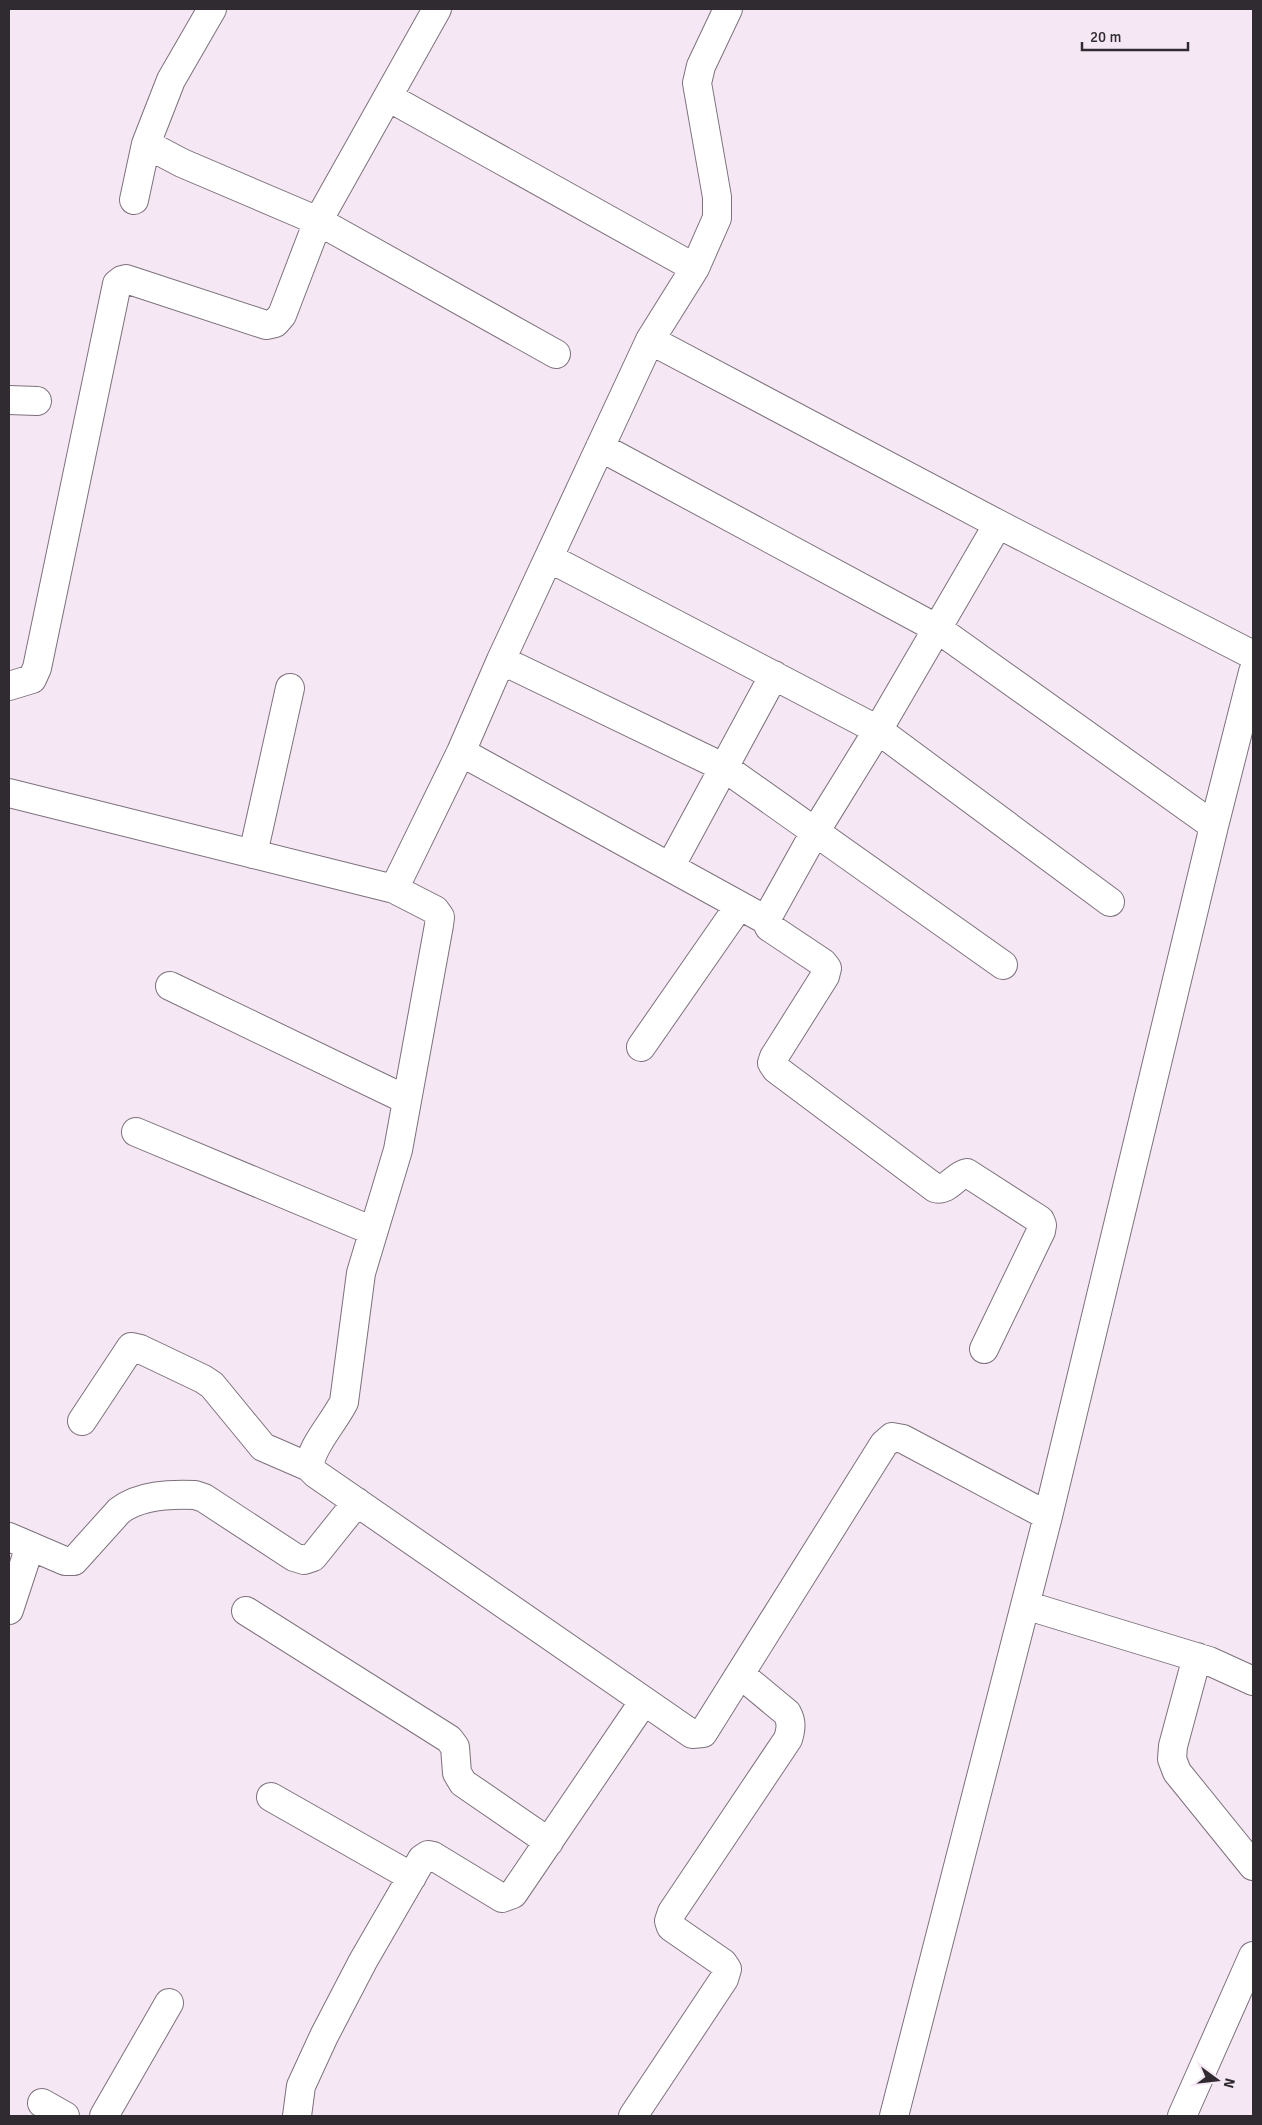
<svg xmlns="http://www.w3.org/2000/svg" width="1262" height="2125" font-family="Signika,sans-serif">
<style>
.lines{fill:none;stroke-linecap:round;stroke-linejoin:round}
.minor-casing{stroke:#7c717c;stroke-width:30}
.minor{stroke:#fff;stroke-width:28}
</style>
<rect width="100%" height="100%" fill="#f5e8f4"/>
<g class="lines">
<g class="minor-casing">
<path id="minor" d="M388,97L695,268
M146,144L182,163L318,221L556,354
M134,200L146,144L171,80L212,9
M650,340L998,524L1253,655
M9,400L37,401
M600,447L938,629L1214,826
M549,558L878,730L1110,902
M501,660L725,768L1003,965
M9,686L32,679L37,668L117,284L122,280L126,279L266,325L275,323L282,315L318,221L437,9
M461,752L766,920
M9,793L394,889L461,752L501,660L650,340L695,268L717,218V197L697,83L701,66L728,9
M253,854L290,688
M670,867L774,675
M394,889L435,910L440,917L439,925L398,1150L361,1273L344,1402C334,1422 312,1445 309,1467L316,1474L692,1734L703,1733L884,1444L892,1437L903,1439L1048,1516
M170,986L407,1100
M641,1047L739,906
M136,1132L373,1231
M984,1349L1041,1231L1042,1225L1040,1220L967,1173C955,1175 948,1192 935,1188L776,1069L772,1063L774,1057L825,976L827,968L823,963L769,927L766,920L815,832L878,730L998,524
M82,1421L131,1347L140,1349L203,1379L212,1385L263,1447L309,1467
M9,1537L65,1561H74L119,1511C139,1495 170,1494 195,1495L204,1498L294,1557L304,1560L313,1557L357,1502
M1025,1605L1209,1661L1253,1681
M9,1610L30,1546
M246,1611L449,1739L455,1747L457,1773L463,1783L549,1842
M1197,1657L1173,1746L1172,1759L1177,1772L1253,1866
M271,1797L412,1877
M42,2103L65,2116
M104,2116L169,2003
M297,2116L301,2086L324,2036L363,1961L422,1859L428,1855L433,1856L502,1898L513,1894L644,1701
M633,2116L724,1979L727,1969L723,1963L671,1927L669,1921L672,1912L788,1739C791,1729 792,1722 787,1713L740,1674
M894,2116L1048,1516L1214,826L1253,672
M1182,2116L1253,1956"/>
</g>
<use href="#minor" class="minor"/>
</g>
<rect width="1262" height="2125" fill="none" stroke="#302b30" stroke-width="20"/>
<g transform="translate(1217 2080) rotate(105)" stroke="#f5e8f4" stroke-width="4" paint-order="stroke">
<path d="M0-4L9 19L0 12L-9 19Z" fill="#302b30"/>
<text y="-8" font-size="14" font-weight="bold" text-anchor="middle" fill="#302b30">N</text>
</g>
<path d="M1082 42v8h106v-8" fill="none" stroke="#302b30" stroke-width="2.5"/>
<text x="1090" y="42" font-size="15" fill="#302b30" stroke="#f5e8f4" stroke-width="4" paint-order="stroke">20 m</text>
</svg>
